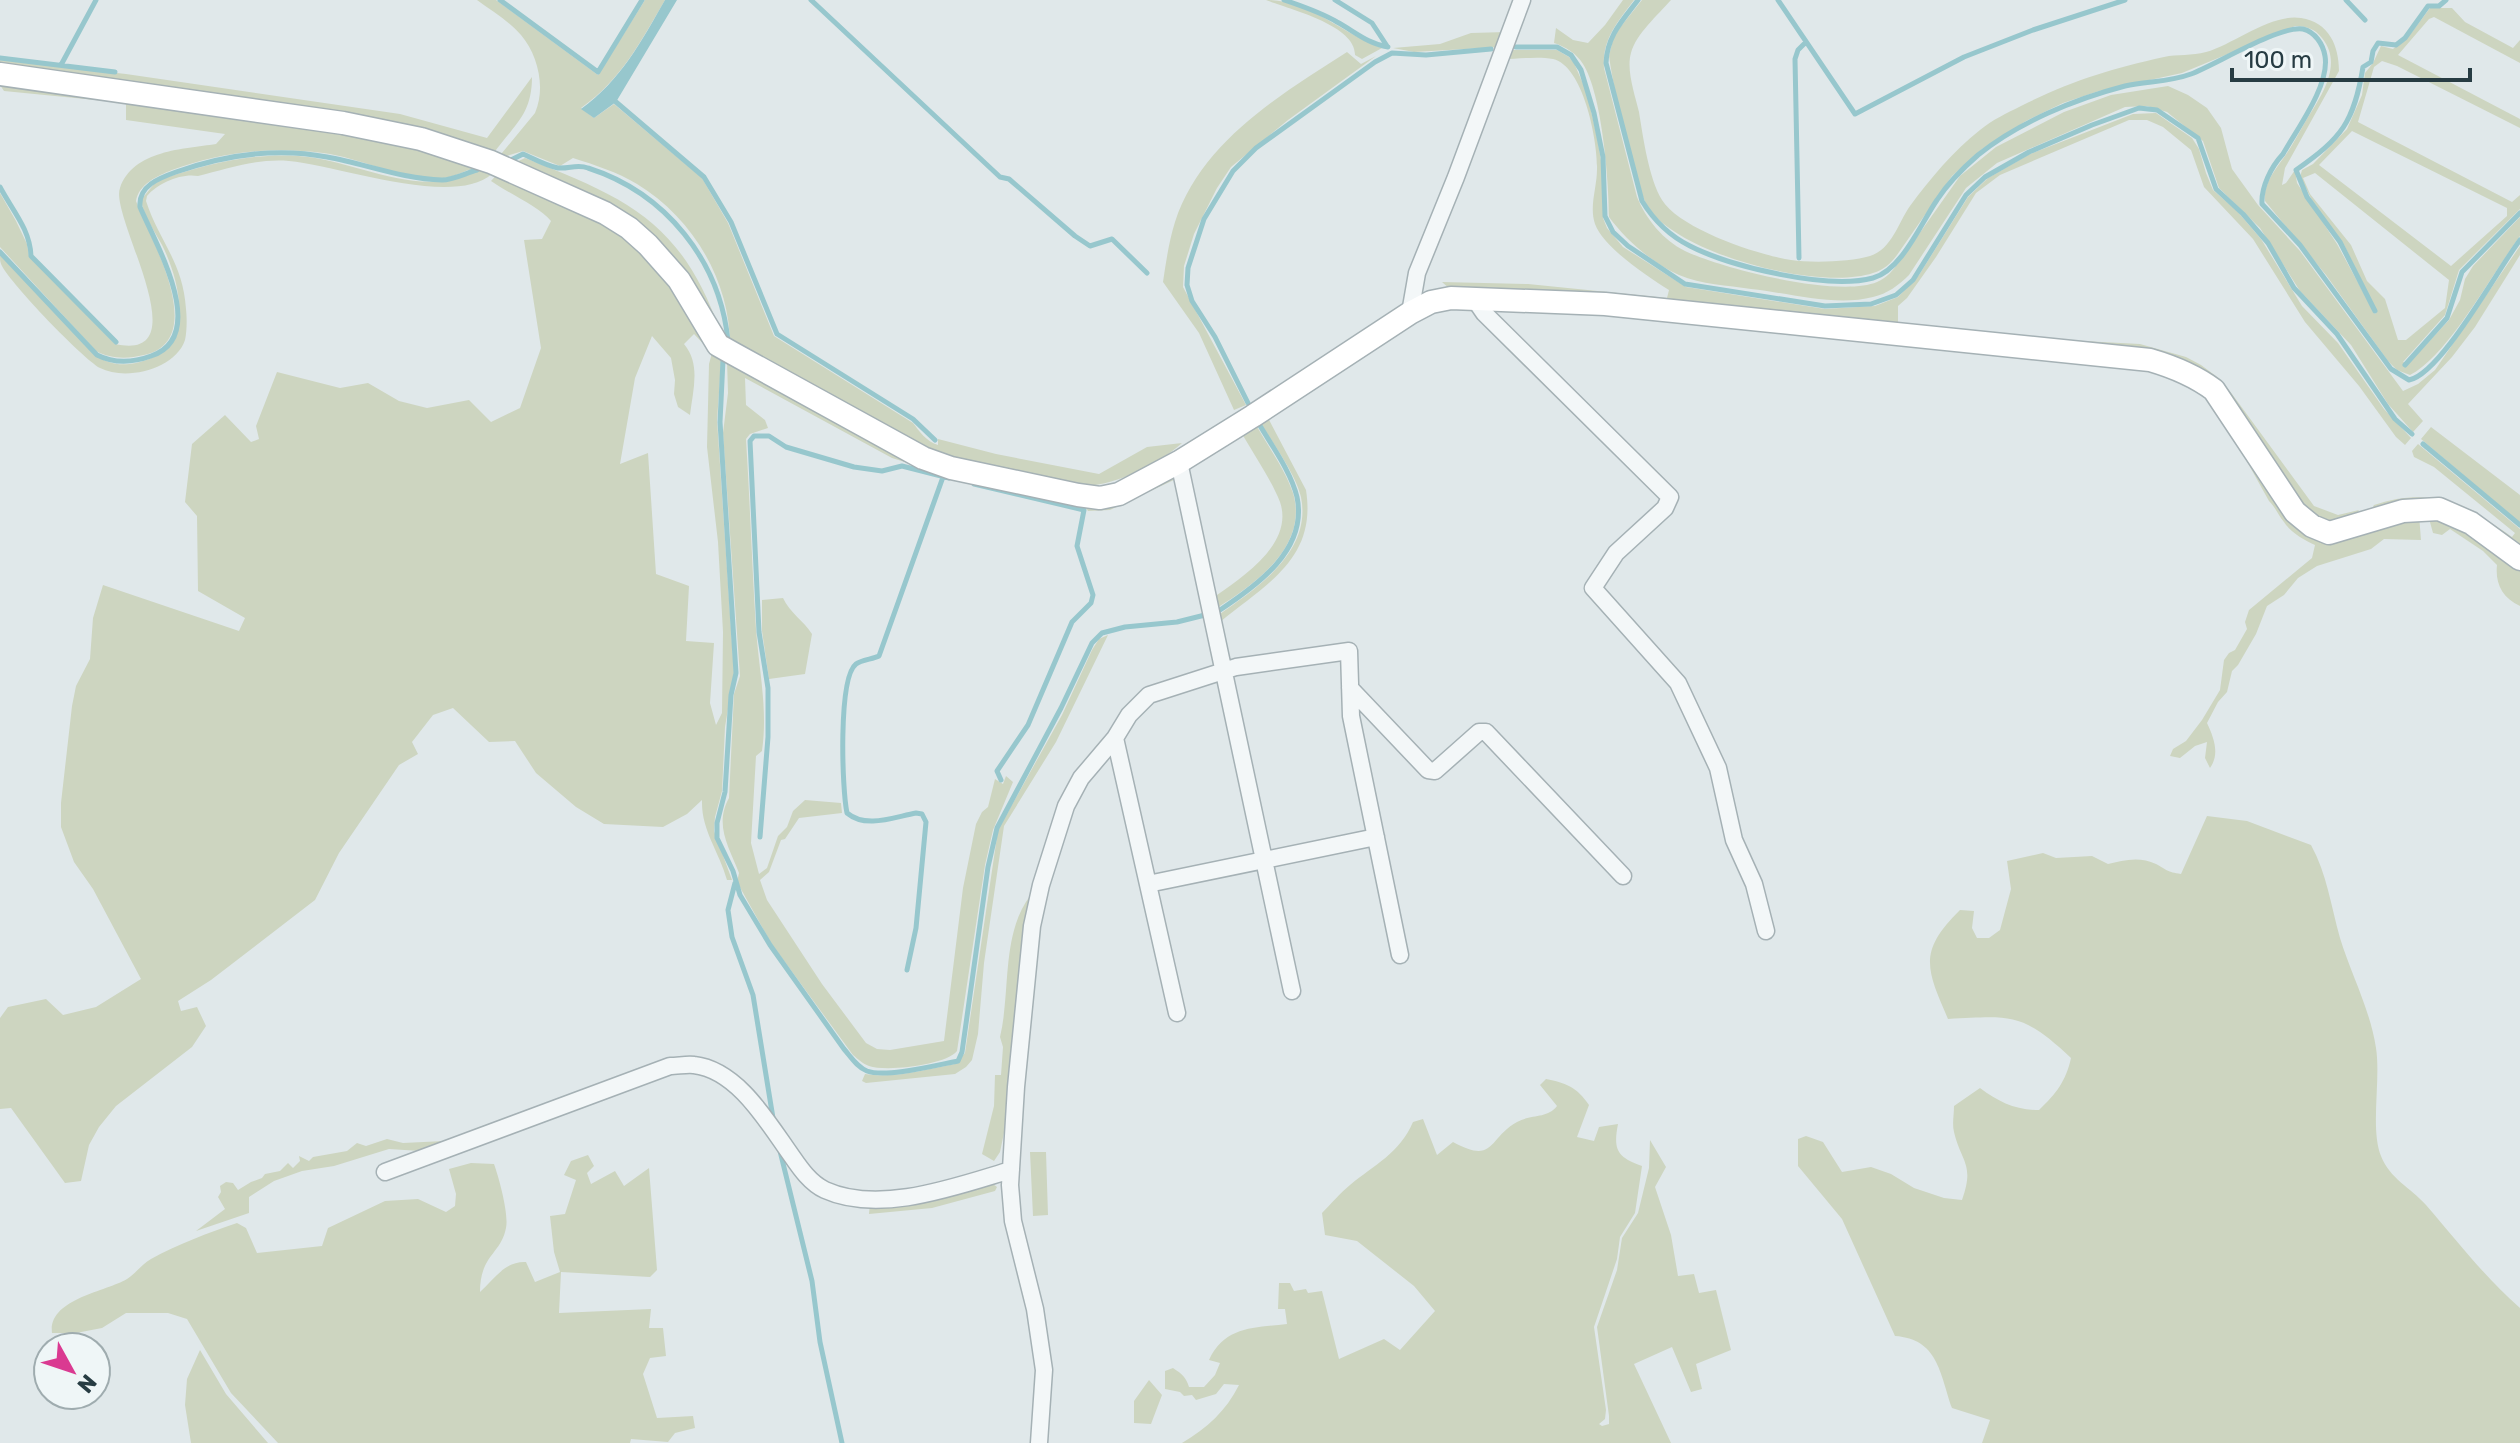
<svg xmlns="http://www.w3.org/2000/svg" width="2520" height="1443" font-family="Rubik,sans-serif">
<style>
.green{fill:#cdd5c0;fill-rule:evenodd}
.water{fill:#97c7cd}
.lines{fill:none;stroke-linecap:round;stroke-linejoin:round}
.stream{stroke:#97c7cd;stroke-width:5}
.street-casing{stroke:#a5b1b5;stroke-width:19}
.secondary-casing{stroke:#a5b1b5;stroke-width:25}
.street{stroke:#f3f7f8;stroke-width:16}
.secondary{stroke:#fff;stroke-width:22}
</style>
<rect width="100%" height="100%" fill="#e0e8ea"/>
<path class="green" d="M477,0H496L598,75L645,0H665C641,41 621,80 581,108L594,118L614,104L702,178L728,223L774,336L913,423C919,431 927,442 938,445V439L996,454L1099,474L1147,447L1182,443C1158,465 1118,484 1086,486L944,456L730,345C730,281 693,218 637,184C617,172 595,165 573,158L560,166L523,151L497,159L535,113C546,88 538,55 521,35C509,21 492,11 477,0Z
M1266,0C1310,0 1342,34 1382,48L1362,59L1355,55C1356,25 1288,9 1266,0Z
M1623,0H1634C1617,23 1602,39 1604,68L1637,197C1646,219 1663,240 1685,251C1723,269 1839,298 1877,282C1887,278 1893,270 1900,261L1960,176L1996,147L2064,112L2111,95L2168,86L2188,95L2207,108L2221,128L2232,169L2258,205L2300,251L2403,391L2418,384L2435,370L2520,246V255L2475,327L2452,357L2408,404L2423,421L2413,432L2388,404L2351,345L2300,291L2260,228L2219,188L2203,141L2167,112L2147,106L2125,107L1997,163L1966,188L1909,275C1899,285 1887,294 1873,297C1836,307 1789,293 1751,289C1727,285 1702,285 1679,275C1652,263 1626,240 1609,217C1609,180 1602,94 1583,64C1576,53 1566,47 1554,43L1556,28L1573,40L1588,43L1605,25Z
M1642,0H1671C1658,15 1636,34 1631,53C1626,70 1635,95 1639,112C1643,137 1649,179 1662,200C1680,229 1758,255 1791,260C1811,263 1851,262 1870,256C1892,249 1898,223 1910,206C1930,179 1953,151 1980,130C1992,120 2007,113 2021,106C2071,81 2110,69 2164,57C2177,54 2192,56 2206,52C2234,44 2272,13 2301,18C2329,22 2339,46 2339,71L2285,168L2282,185L2286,183L2295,170L2297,183L2337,244L2375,314L2377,312L2344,245L2315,206L2300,177L2302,170L2313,164L2347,129L2362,95L2365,73L2373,63L2381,46L2393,49L2412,32L2430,8H2452L2465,22L2513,48L2520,40V63L2434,17L2429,19L2398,55L2520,119V128L2397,66L2382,61L2374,67L2358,122L2512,202L2520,195V209L2459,270L2445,315L2403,362L2409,363L2449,320L2460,300L2465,279L2473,266L2520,217V236C2493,272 2448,356 2410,375L2397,370L2388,361L2326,275L2265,201C2263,184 2275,170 2285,156C2292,146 2298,135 2304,124C2318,100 2345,66 2322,38C2315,29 2307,26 2295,26L2182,73L2099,91L2063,103L2026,121L1982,149L1952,176L1897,255C1891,263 1884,270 1873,273C1820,291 1683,255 1650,210C1634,188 1613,86 1609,56L1614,35ZM2352,131L2507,208V216L2451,266L2319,165ZM2315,173L2449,280L2445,308L2406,340H2398L2385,299L2367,281L2351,245L2310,194L2303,178Z
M1506,32L1500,47L1414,52L1393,48L1440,44L1471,33Z
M1507,50H1557L1569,57L1574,63L1587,93L1597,137L1603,172V218L1607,228L1623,247L1686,287L1825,309L1875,306L1898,297L1919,275L1968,197L1988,178L2030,154L2133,114L2156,113L2192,138L2199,149L2206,173L2213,190L2237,211L2261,239L2302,306L2338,343L2384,409L2411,438L2405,445L2396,437L2359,386L2305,322L2253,239L2204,187L2191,150L2163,127L2147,120H2129L2000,175L1976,193L1936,257L1907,298L1898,306V324L2083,341L2140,344L2186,357L2201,365L2220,379L2232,394L2314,506L2338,515L2359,510L2353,519L2334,524L2308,513L2200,373L1527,289L1451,290L1442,282L1528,284L1667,298L1669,290C1647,276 1604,248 1595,224C1589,206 1597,188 1597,169C1598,143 1584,66 1553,59C1538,56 1519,59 1503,59Z
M1347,52L1361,64L1376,56L1288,120L1231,167L1217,188L1194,234L1184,266L1183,287L1246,405L1234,410L1199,333L1163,282C1166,262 1169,241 1175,222C1201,142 1280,95 1347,52Z
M0,60L126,74L400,114L487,138L532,77C532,115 514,125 493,154L0,67Z
M0,78L420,144L492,174C453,208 337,165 289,161C258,158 227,169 198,176C181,173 158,183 147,196L146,201C159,241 183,262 186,309C187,318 187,331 185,340C175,370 125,381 100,368C82,358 12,285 2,266C0,262 0,260 0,255L95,355C108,364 120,366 136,363C196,351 182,285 162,245C154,230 144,217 141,200L154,184L165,178C209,164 251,153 298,156C354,159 418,200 472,172L468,170C461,173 452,177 444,178C404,182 363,158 323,153C272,146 220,152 172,170C157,176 139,184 136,201C149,236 211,340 144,355C127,359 111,359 96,351L0,247V193L16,221L27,244L29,256L115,344C202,363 109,216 120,188C133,150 184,149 216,144L225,134L126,120V103L4,91L0,85Z
M525,158C627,198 682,222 720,331L688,279L512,164Z
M501,170L611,222L655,264L682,305L722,351L717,420L734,673L725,727L722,791L715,817L714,831L732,880H727C719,851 701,830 702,800L687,814L663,827L604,824L576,807L536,773L515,741L489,742L453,708L433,715L412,742L418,754L399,765L339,853L315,900L211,980L178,1001L181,1011L197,1007L206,1026L192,1047L116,1106L99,1127L89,1145L81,1181L65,1183L11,1108L0,1109V1018L8,1007L46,999L63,1015L96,1007L141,979L93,889L74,862L61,827V803L72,706L76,686L90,659L93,618L103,585L239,631L245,618L198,591L197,516L185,502L192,444L225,415L251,442L259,439L256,426L277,372L340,388L368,383L399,401L427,408L469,400L491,422L520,408L541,348L524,240L542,239L551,221C540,207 508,193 491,181ZM694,334L712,353L709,364L707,447L718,542L723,632L722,713L716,725L710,703L714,643L686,641L689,586L656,574L648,453L620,464L635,378L652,336L671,358L675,380L674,394L678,407L690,415C693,390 701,364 684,344Z
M727,360L898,454L1091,501L1173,469L1176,479L1110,510L1088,511L1086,508L943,474L892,458L745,378L746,405L765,420L768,428L750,434L746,439C750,503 752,566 756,629C759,670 768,710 762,751L756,756L751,843L759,874L767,868L778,836L787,827L793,811L805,800L841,803L842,813L799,818L785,839L781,840L769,872L760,880L767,900L822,984L866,1043L877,1049L890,1050L944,1041L963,888L976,824L982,812L988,807L995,779L1003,784L1006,776L1013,782L993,830L985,865L957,1051C946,1065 887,1072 869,1066C863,1064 858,1059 853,1055L771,943L737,882L739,873C729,847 714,825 729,798L734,694L740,676L723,433L728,393Z
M2171,370C2182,375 2195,378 2204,386C2243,419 2276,529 2324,536C2354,540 2387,514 2419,515L2421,540L2384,539L2371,549L2317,566L2298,578L2284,595L2267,606L2256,634L2238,665L2232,671L2227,692L2218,702L2207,723C2214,738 2220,754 2210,768L2205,758L2207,742L2195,746L2180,758L2170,756L2173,749L2186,741L2202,720L2220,690L2224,660L2229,653L2235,650L2247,629L2245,622L2249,610L2312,558L2315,545C2304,540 2291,533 2284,522C2278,515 2276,508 2269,501L2216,406C2203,389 2189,380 2171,370Z
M1267,416L1306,490C1317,559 1266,584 1220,622V614C1258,587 1312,552 1301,497C1296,474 1271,441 1259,420Z
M1255,423C1267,445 1285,469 1293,493C1309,546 1255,584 1217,608V595C1244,576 1294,543 1280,502C1271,479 1252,452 1240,430Z
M2431,427L2520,495V523L2421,439Z
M2418,444L2520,529V548L2473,514H2369L2374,505C2431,486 2466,504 2512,537L2515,533L2434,467L2414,457L2412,451Z
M2428,515H2441L2520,567V606C2502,598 2495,583 2497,565L2483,551L2450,529L2442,535L2433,533Z
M783,598C790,613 803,620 812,634L805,674L769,679L762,631V600Z
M1108,635L1056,742L1004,826L984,963L978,1034L972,1060L966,1067L955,1074L866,1083L862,1081L865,1074C894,1079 927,1069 955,1064L965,1053L998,830L1062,715L1092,650L1099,639Z
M2207,816L2247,821L2311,845C2327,874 2331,906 2340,938C2351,974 2370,1009 2376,1048C2381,1080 2370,1129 2381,1156C2390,1179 2410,1187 2426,1205C2458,1242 2482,1274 2520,1308V1443H1982L1990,1420L1952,1408C1940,1373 1938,1339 1895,1336L1842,1219L1798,1166V1139L1806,1136L1823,1142L1842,1172L1871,1167L1891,1174L1914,1188L1944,1198L1962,1200C1975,1164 1961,1162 1954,1132C1952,1124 1954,1115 1954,1106L1980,1088C1999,1102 2015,1110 2039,1110C2056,1094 2066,1081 2071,1058C2022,1012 2012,1016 1948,1019C1927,970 1917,952 1960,910L1974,911L1972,928L1977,938H1989L2000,930L2011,889L2007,861L2043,853L2056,858L2092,856L2108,864C2123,860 2140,856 2156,864C2167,870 2167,872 2181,874Z
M1030,896L1024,928L1005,1128L1000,1152L994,1161L982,1154L994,1106L995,1075H1001L1003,1047L1000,1037C1011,991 1001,935 1030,896Z
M1546,1079C1566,1083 1577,1087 1589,1105L1577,1137L1594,1141L1599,1127L1618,1124C1613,1150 1617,1157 1642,1166L1635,1213L1620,1237L1617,1259L1594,1327L1606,1410L1605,1419L1599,1424L1602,1426L1609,1424V1416L1597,1327L1617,1270L1622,1238L1638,1213L1649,1168L1650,1140L1666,1167L1655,1187L1671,1235L1678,1276L1694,1274L1699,1293L1716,1290L1731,1350L1696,1364L1702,1389L1691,1392L1672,1347L1634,1364L1671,1443H1182C1207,1428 1226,1411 1239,1385L1224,1384L1216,1394L1196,1400L1192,1395L1184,1396L1180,1392L1165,1389V1371L1173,1368C1182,1374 1186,1377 1189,1387H1204L1215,1375L1220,1363L1209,1360C1225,1326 1254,1328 1287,1324L1285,1309H1278L1279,1283H1290L1294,1291L1306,1289L1308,1293L1322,1291L1339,1359L1384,1339L1400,1350L1435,1311L1414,1286L1357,1241L1325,1235L1322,1213C1331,1204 1340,1193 1350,1185C1374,1165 1400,1153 1413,1122L1423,1119L1437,1155L1453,1142C1495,1165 1488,1138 1517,1122C1531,1114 1547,1119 1557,1106L1540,1085Z
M387,1139L403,1143L444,1141L420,1151L389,1149L334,1166L302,1171L274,1181L249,1197V1213L196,1231L225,1209L218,1197L221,1192L220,1186L226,1182L233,1183L238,1190L251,1182L262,1178L265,1174L280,1171L288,1163L293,1168L300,1161L299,1156L309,1161L313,1157L347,1151L357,1143L366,1146Z
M1030,1152H1046L1048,1215L1033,1216Z
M588,1155L594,1166L587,1173L591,1184L615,1171L624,1186L649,1168L657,1270L650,1277L561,1272L559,1313L651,1309L649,1328H663L666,1356L650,1358L643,1374L657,1418L693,1416L695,1428L675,1433L668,1442L631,1439L630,1443H278L231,1393L187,1319L168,1313H126L102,1328L76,1333H52C48,1299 105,1292 127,1279C136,1273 142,1264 151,1259C178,1244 208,1233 237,1223L246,1228L257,1253L322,1246L328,1228L385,1201L418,1199L446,1212L455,1206L456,1194L449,1169L471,1163L494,1164C499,1178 509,1214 506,1228C501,1254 480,1255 480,1292C494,1280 504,1261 526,1262L535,1282L560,1272L554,1252L550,1216L565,1214L576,1180L564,1175L571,1161Z
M993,1184L997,1187L995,1191L932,1208L869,1214L870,1203L922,1201Z
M200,1350L226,1394L268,1443H191L185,1405L187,1379Z
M1149,1380L1162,1395L1151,1424L1134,1423V1401Z"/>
<path class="water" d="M665,0H677L616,102L594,118L581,109C621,80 641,42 665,0Z"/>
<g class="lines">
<path class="stream" d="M500,0L598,72L642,0
M811,0L1000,177L1009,179L1075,236L1090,246L1112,239L1147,273
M1284,0C1302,6 1320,12 1337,22C1354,31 1368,44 1388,47
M1335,0L1372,23L1387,46
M1638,0C1622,21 1607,36 1606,63L1642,201C1653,219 1670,236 1690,246C1731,267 1828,290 1873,278C1902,270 1921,223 1937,200C1948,183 1963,168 1978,155C2019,122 2075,99 2125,86C2147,81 2170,82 2191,74C2215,65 2280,25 2303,29C2315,32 2323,44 2325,56C2330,85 2297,129 2283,154C2271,167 2261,187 2262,204L2300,245L2391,369L2409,380C2441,374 2497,270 2520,240
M1778,0L1855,114L1964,57L2033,30L2125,0
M2346,0L2365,20
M1516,47H1557L1571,55L1581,70L1594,113L1603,157L1605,216L1613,232L1628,246L1685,284L1825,306L1871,304L1896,295L1913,280L1966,195L1985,177L2029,152L2092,125L2139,108L2157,110L2198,138L2216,189L2243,214L2268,243L2294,288L2337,334L2395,419L2412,434
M0,58L115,72
M61,65L96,0
M616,102L704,177L731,222L777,334L913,419L935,440
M511,160L523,154C534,159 547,166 558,168C569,169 577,164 588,168C666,193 720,261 728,341
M0,187C12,210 30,229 31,256L116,342
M0,252L97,355C115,364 132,363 151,356C211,336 154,241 140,207C138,186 159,178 176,172C225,155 276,147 327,157C366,164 402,179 442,180C453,180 466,173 477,170
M1799,258L1795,59L1798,50L1805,43
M2375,311L2340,242L2307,197L2296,170C2342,138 2354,122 2363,67L2371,62L2373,51L2378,43L2396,45L2405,38L2428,6H2439L2446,0
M723,360L720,422L736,673L731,695L725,792L717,823V838L733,871L740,895L770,945L844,1049C851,1057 857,1067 867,1071C886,1078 937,1065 958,1061L962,1052L988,867L997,828L1061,708L1092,643L1102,633L1125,627L1177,622L1205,615
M2405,365L2447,318L2462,272L2520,213
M1248,403L1215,337L1192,301L1187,285L1188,268L1204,219L1233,171L1256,148L1375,62L1392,53L1426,55L1491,49
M2423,444L2520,525
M974,484L1084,510L1077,546L1093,595L1091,603L1072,622L1028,725L997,771L1001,780
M1220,610C1258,585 1308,549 1297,497C1291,472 1272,446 1259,424
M760,837L768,737V688L759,632L750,441L754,436H769L786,447L854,467L882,471L902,466L949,478
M735,883L728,910L732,937L753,995L773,1118
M907,970L916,928L926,822L922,814L916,813C894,817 866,829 847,813C842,790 838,678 856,664C861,660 873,659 879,656L943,477
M779,1147L812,1281L820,1342L842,1443"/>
<g class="street-casing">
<path id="street" d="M1473,297L1484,313L1670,497L1665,508L1616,553L1593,588L1678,683L1718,768L1734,840L1754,884L1766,931
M1410,313L1417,273L1456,177L1522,0
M1179,462L1292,991
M1350,688L1428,770L1435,771L1479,732H1486L1623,876
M1115,738L1177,1013
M1148,884L1376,837
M385,1172L670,1066C678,1066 687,1064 694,1065C738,1070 768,1123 791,1155C800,1168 810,1183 825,1190C880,1215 957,1186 1011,1170
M1039,1443L1044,1370L1035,1309L1013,1221L1010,1185L1016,1087L1032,926L1041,885L1066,806L1081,778L1115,738L1129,715L1149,695L1236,667L1349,651L1351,716L1400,955"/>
</g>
<g class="secondary-casing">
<path id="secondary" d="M0,74L343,123L421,139L491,162L605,213L629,228L648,245L679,280L718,345L734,354L923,458L951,468L1078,495L1100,498L1119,494L1179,462L1253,416L1410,313L1431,302L1451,298L1605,304L2150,360C2174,367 2194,375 2214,390L2295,512L2312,526L2329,533L2403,511L2439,509L2471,523L2520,559"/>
</g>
<use href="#street" class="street"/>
<use href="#secondary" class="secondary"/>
</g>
<g transform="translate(72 1371) rotate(130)"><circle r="38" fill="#eff6f7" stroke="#9facaf" stroke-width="2"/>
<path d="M0-6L14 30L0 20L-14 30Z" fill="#da3a91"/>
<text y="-12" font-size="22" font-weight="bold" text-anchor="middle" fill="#273c43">N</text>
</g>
<path d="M2232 68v12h238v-12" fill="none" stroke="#273c43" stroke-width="4"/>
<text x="2244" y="68" font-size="24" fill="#273c43" stroke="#eff6f7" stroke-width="6" paint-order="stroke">100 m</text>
</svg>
